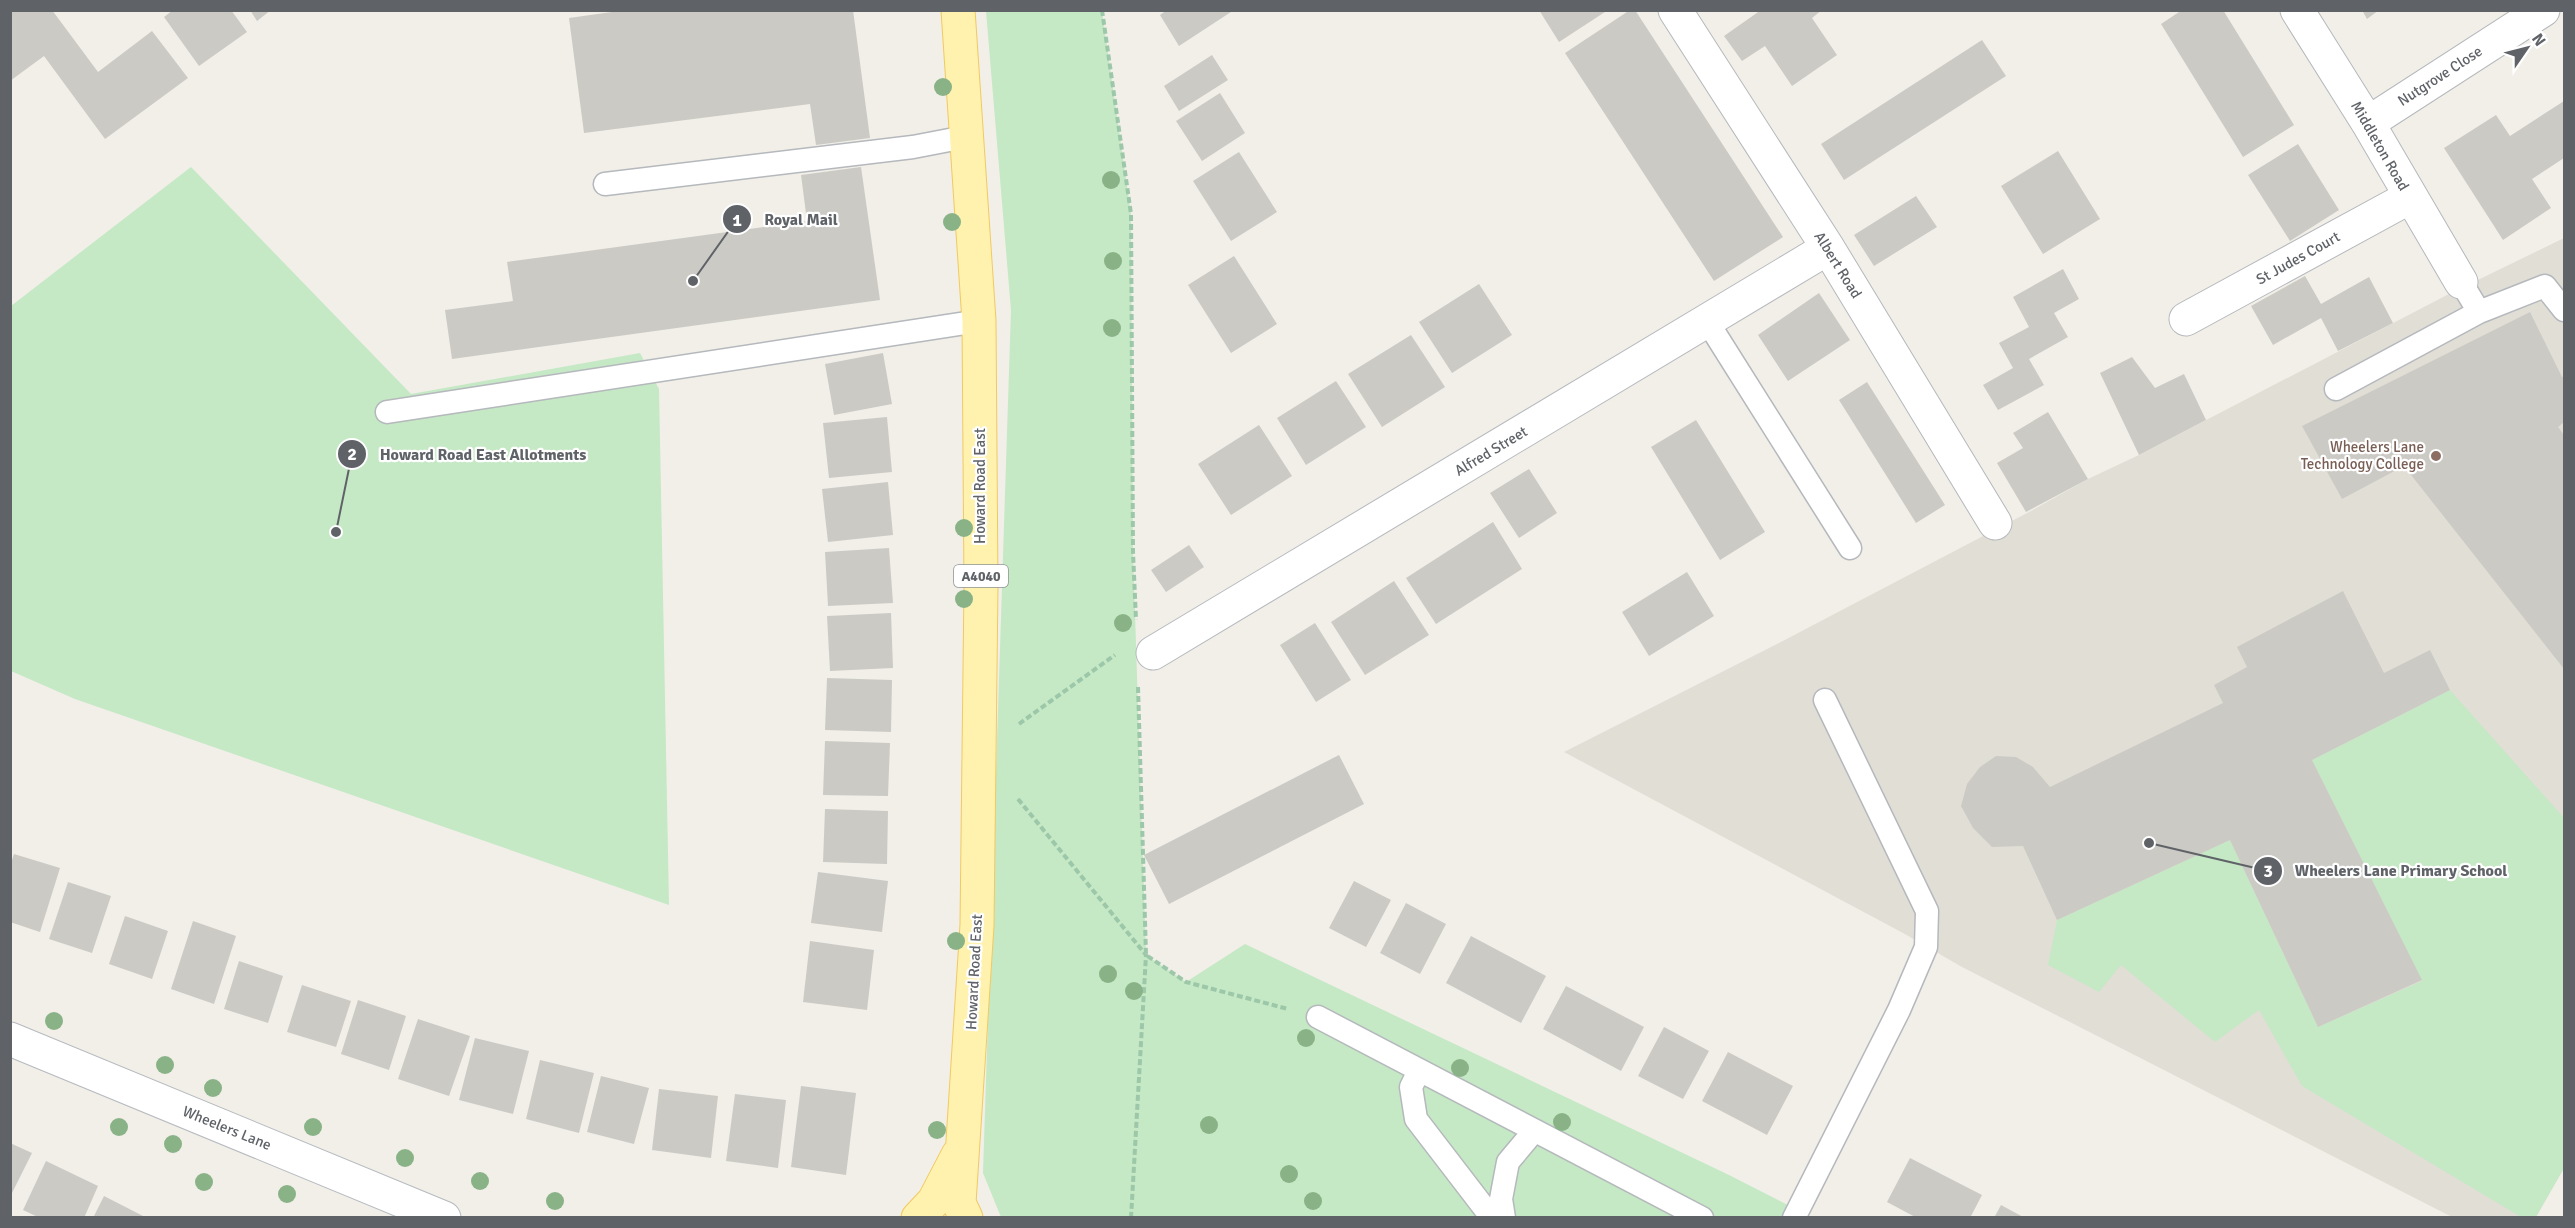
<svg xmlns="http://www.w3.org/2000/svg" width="2575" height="1228" font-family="Signika,sans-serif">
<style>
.education{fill:#e1ded6}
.green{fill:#c5e8c5}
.building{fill:#cccac5}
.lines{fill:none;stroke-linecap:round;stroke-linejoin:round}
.lane-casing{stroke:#b5b8bc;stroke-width:25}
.street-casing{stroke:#b5b8bc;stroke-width:35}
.secondary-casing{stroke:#b6babf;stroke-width:35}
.primary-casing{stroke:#f2c960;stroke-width:35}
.path{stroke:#9cc7a9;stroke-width:4;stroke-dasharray:6 3;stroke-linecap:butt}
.lane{stroke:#fff;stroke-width:22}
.street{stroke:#fff;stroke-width:33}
.secondary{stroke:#fff;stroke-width:33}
.primary{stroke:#fff2af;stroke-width:33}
.tree{fill:#89b387}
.education-dot{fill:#8d6e63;stroke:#fff;stroke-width:2}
.labels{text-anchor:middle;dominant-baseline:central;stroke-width:4.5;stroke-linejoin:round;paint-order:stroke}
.shield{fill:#fff;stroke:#8f9295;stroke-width:1.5}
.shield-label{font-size:14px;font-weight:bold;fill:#5f6368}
.street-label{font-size:15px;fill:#5f6368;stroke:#fff}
.education-label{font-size:15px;fill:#785e54;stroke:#fff;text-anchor:end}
.leader{fill:none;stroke:#5f6368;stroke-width:2}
.callout-dot{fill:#5f6368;stroke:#fff;stroke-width:2}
.mark-label{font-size:18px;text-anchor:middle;font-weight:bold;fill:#fff}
.callout-label{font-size:16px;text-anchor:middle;font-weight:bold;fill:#5f6368;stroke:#fff;stroke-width:4.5;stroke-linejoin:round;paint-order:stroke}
</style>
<rect width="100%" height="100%" fill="#f1efe8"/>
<path class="education" d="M2564,238V1168L2536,1217H2452L1962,967L1903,933L1564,752L1777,644L2029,512L2088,479L2139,455L2447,295Z"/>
<path class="green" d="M986,11H1102L1131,214L1133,552L1146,955L1186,982L1245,944L1729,1175L1811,1217H1001L983,1173L1011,310Z
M191,167L411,394L640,353L659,389L669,905L75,699L11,671V306Z
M2450,690L2564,818V1168L2536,1217H2521L2302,1086L2259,1010L2215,1042L2121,965L2099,992L2048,965L2057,920L2230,840L2318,1027L2422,981L2312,760Z"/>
<path class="building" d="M10,10H52L98,72L152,31L188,78L105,139L44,56L10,81Z
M173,10H231L247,32L199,66L164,17Z
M250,10H271L257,21Z
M626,10H853L870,138L816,145L810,104L584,133L569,18Z
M1167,10H1234L1179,46L1160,15Z
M1539,10H1608L1559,42Z
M1630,10H1635L1783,237L1714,281L1565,53Z
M1761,10H1822L1812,18L1837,55L1792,86L1765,46L1742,61L1724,36Z
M2182,10H2223L2294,125L2243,157L2161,24Z
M2362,10H2379L2367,19Z
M1982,40L2006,76L1844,180L1821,144Z
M1212,55L1228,80L1179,111L1164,86Z
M1220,93L1245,133L1202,161L1176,121Z
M2564,101V158L2532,179L2551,208L2503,240L2444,148L2496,115L2510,136Z
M2298,144L2339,210L2290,241L2248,175Z
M2058,151L2100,219L2043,254L2001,186Z
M1239,152L1277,212L1231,241L1193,181Z
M861,167L880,300L452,359L445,310L513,301L507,262L807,221L801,175Z
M1916,196L1937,227L1874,266L1854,235Z
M1234,256L1277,324L1231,353L1188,285Z
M2063,269L2079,299L2054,313L2068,337L2029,359L2044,385L1998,410L1983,385L2013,368L1999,343L2029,327L2013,297Z
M2305,276L2321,304L2369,277L2393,323L2338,351L2321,318L2273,345L2251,306Z
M1479,284L1512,335L1452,373L1419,322Z
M1819,293L1850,340L1788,381L1758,335Z
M2530,312L2562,377L2564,376V422L2558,427L2564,435V669L2404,466L2342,499L2302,426Z
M1411,335L1445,387L1382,427L1348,374Z
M883,353L892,404L834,415L825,364Z
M2132,357L2155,388L2184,374L2206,420L2139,455L2100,373Z
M1336,381L1366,427L1306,465L1277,418Z
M1867,382L1945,505L1916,523L1839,400Z
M2048,412L2088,479L2026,512L1997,463L2023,448L2013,433Z
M887,417L892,472L829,478L823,423Z
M1696,420L1765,532L1720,560L1651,447Z
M1259,425L1292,476L1231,515L1198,464Z
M1529,469L1557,513L1519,538L1490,493Z
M888,482L893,535L828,542L822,489Z
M1493,522L1522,569L1436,624L1406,578Z
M1189,545L1204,567L1166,592L1151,570Z
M889,548L893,603L828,606L825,552Z
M1687,572L1714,616L1649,656L1622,612Z
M1394,581L1429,635L1365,675L1331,622Z
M2343,591L2384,673L2430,650L2450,690L2312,760L2422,980L2318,1027L2230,840L2057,920L2023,846L1992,847L1973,828L1961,806L1967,784L1980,767L1996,756L2016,757L2033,767L2050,787L2223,703L2214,685L2247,667L2237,647Z
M891,613L893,668L830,671L827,616Z
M1315,623L1351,680L1316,702L1280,645Z
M827,678L892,680L891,732L825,730Z
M825,741L890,743L888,796L823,795Z
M1339,755L1364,804L1169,904L1144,855Z
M825,809L888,811L887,864L823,862Z
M14,854L60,868L40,932L10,922V866Z
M818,872L888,881L882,932L811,923Z
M1354,881L1391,900L1366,947L1329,928Z
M68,882L111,896L92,953L49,939Z
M1406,903L1446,924L1420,974L1380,953Z
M125,916L168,931L152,979L109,964Z
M193,921L236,936L214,1004L171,989Z
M1471,936L1546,976L1521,1023L1446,983Z
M810,941L874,950L867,1010L803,1002Z
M239,961L283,976L268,1023L224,1009Z
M302,985L351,1001L336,1047L287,1032Z
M1566,986L1644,1027L1621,1071L1543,1029Z
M358,1000L406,1016L389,1070L341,1054Z
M418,1019L470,1036L449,1096L398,1079Z
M1664,1027L1709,1051L1683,1099L1638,1076Z
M475,1038L529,1051L513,1114L459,1100Z
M1728,1052L1793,1086L1767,1135L1702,1101Z
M540,1060L594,1073L579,1133L526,1119Z
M601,1076L649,1088L634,1144L587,1132Z
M801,1086L856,1093L846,1175L791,1167Z
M659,1089L718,1096L711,1158L652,1150Z
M735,1094L786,1100L778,1168L726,1161Z
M10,1143L32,1153L10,1197Z
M1910,1158L1982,1195L1970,1218H1917L1887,1202Z
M46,1161L98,1186L84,1218H40L23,1210Z
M104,1196L147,1218H93Z
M2001,1205L2025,1218H1994Z"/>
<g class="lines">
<g class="lane-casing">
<path id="lane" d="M605,184L913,147L965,137
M2461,282L2479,312L2545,286L2564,310
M1707,321L1850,548
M2336,389L2479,312
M387,412L979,321
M1318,1017L1702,1218
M1419,1071L1411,1087L1416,1119L1492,1218
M1504,1218L1501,1199L1508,1162L1534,1131
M1794,1218L1899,1010L1926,947L1927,911L1825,700"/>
</g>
<g class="street-casing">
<path id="street" d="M1675,10L1828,248L1995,523
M2297,10L2368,123L2461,282
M2368,123L2543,10
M2186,319L2410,197
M1153,653L1828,248"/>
</g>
<g class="secondary-casing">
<path id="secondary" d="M10,1039L444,1218"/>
</g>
<g class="primary-casing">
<path id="primary" d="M958,10L979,321L981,586L977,925L959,1203L966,1218
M918,1218L934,1201L958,1155"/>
</g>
<path class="path" d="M1102,10L1131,214L1133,552L1136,620
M1138,687L1146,955L1186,982L1288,1009
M1019,724L1115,655
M1018,799L1146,955L1131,1218"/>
<use href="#lane" class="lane"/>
<use href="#street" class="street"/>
<use href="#secondary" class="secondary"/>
<use href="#primary" class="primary"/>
</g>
<g class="tree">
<circle cx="943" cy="87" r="9"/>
<circle cx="1111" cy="180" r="9"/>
<circle cx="952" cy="222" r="9"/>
<circle cx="1113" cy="261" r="9"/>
<circle cx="1112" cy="328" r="9"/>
<circle cx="964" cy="528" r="9"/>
<circle cx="964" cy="599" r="9"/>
<circle cx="1123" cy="623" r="9"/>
<circle cx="956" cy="941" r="9"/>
<circle cx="1108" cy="974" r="9"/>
<circle cx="1134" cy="991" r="9"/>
<circle cx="54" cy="1021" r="9"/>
<circle cx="1306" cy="1038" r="9"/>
<circle cx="165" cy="1065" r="9"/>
<circle cx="1460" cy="1068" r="9"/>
<circle cx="213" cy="1088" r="9"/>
<circle cx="1562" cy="1122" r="9"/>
<circle cx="1209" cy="1125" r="9"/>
<circle cx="119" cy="1127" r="9"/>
<circle cx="313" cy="1127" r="9"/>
<circle cx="937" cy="1130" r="9"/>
<circle cx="173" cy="1144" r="9"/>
<circle cx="405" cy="1158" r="9"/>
<circle cx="1289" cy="1174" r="9"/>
<circle cx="480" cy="1181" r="9"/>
<circle cx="204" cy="1182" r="9"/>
<circle cx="287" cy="1194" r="9"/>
<circle cx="555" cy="1201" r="9"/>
<circle cx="1313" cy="1201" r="9"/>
</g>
<circle class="education-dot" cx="2436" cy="456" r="6"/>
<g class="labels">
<rect class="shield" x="954" y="565" width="54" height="22" rx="4.5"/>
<g class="shield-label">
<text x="981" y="576">A4040</text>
</g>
<g class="street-label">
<text transform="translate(2440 76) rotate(-33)">Nutgrove Close</text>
<text transform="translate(2380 146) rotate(60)">Middleton Road</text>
<text transform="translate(2298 258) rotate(-29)">St Judes Court</text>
<text transform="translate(1838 265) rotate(58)">Albert Road</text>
<text transform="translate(1491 451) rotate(-31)">Alfred Street</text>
<text transform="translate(980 486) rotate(-90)">Howard Road East</text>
<text transform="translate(974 972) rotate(-87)">Howard Road East</text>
<text transform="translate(227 1128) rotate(22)">Wheelers Lane</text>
</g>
<g class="education-label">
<text x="2424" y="447">Wheelers Lane<tspan x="2424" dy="17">Technology College</tspan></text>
</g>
</g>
<path class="leader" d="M693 281L737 219M336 532L352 454M2149 843L2268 871"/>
<g class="callout-dot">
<circle cx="693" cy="281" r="6"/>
<circle cx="336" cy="532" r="6"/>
<circle cx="2149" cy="843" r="6"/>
<circle cx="737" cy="219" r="15"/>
<circle cx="352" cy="454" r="15"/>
<circle cx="2268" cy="871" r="15"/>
</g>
<g class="mark-label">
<text x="737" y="226">1</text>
<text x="352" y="460">2</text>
<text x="2268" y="877">3</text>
</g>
<g class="callout-label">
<text x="801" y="225">Royal Mail</text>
<text x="483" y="460">Howard Road East Allotments</text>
<text x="2401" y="876">Wheelers Lane Primary School</text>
</g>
<rect width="2575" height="1228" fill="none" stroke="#5f6368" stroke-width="24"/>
<g transform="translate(2527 48) rotate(55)" stroke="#ffffff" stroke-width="4.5" paint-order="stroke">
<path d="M0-4.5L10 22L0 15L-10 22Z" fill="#5f6368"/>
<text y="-9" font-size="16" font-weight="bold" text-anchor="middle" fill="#5f6368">N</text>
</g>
</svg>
